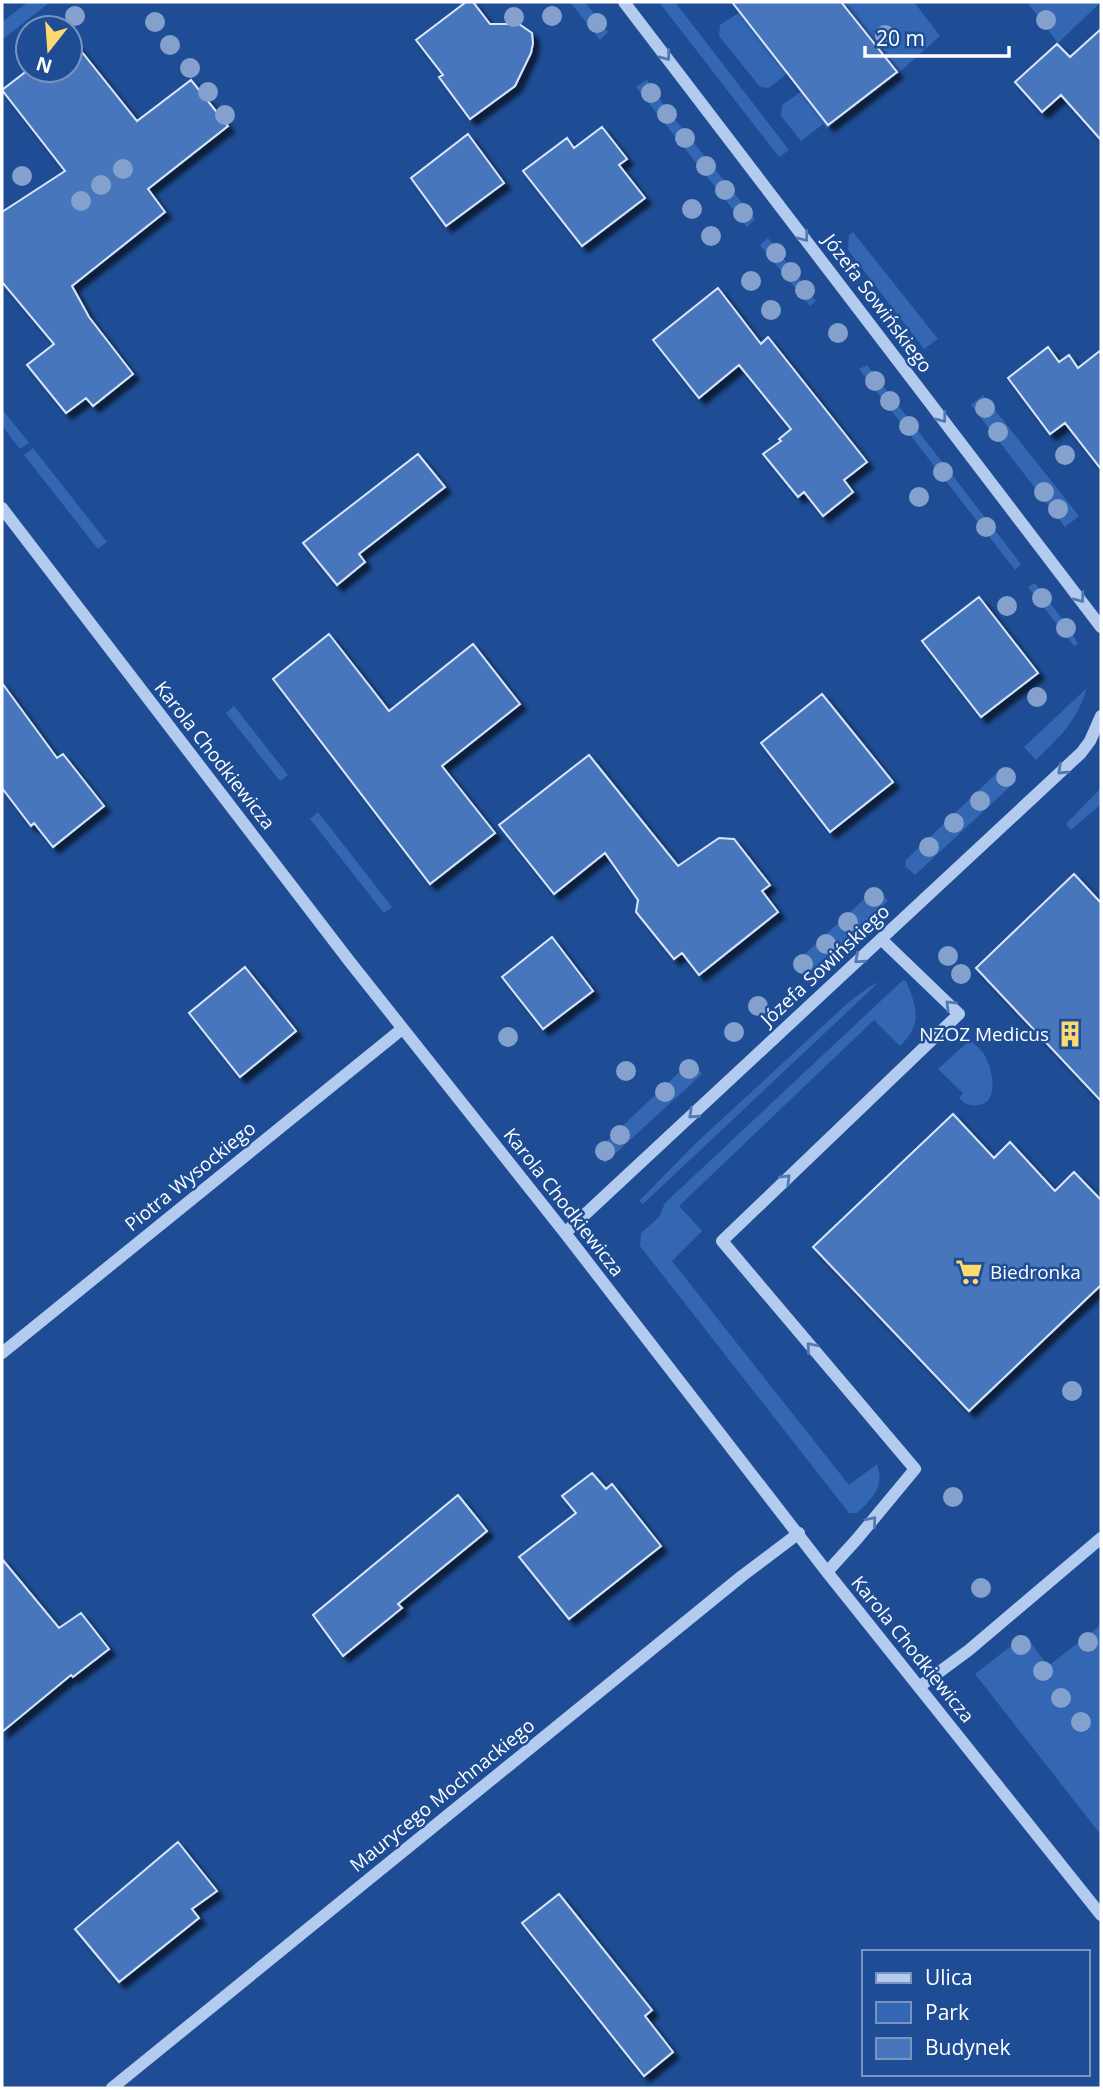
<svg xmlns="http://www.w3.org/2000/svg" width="1103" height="2090" font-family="'Open Sans',sans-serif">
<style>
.green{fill:#3366b3}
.building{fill:#4776bc;stroke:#d8e6fa;stroke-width:2;filter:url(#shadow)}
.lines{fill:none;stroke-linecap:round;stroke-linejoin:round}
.minor{stroke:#b2cbef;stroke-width:12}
.tree{fill:#84a1cd}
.oneway{stroke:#5279b4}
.labels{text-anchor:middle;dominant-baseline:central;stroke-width:5;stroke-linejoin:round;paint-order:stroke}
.street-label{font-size:19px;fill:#fff;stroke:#1e4d95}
.poi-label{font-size:19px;fill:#fff;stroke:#1e4d95;text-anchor:end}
</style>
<defs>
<filter id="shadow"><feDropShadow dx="6" dy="6" stdDeviation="2" flood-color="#0009"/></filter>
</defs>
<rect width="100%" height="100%" fill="#1e4d95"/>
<path class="green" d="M28,2H50L2,40V22Z
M570,2H585L608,32L600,40Z
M659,2H675L789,150L779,157Z
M841,2H914L940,36L887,83L827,129L823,124L801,141L781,116L782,105L802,91L828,125L896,73Z
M1027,2H1101L1058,43Z
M740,12L788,73L769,88L760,87L719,36L720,25Z
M647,80L665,107L755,219L747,227L636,87Z
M853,232L938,339L924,349L848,250L849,235Z
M768,238L816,301L810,306L760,245Z
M867,365L1021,564L1015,570L859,369Z
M983,395L1079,516L1065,527L971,405Z
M2,409L29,443L20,449L2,426Z
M33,448L107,542L98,549L24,455Z
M1035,583L1069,628L1078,644L1074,646L1028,587Z
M1087,688C1076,723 1061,735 1036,760L1024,747Z
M234,706L288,775L280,781L226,713Z
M1003,767L1016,781L915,875L905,866L906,860Z
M1101,788V804L1071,830L1066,824Z
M318,812L392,907L384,913L310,819Z
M876,888L888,901L805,976L794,964Z
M903,980L906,981C917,1008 923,1023 900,1046L874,1020L679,1206L702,1231L672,1261L849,1485L877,1464C885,1486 873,1498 857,1513H849L640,1246L641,1233L659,1217L665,1203Z
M879,982L643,1204L639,1201L694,1145L850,1001L869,987Z
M970,1040C975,1045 982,1050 985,1056C992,1069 1000,1101 979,1105C971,1107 965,1104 959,1098L963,1093L938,1069Z
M692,1060L702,1074L605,1163L595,1152Z
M1101,1625V1835L975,1674L1025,1635L1048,1666Z"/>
<path class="building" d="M466,2H473L490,24H519L532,33L533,43L531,53L515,86L470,119L439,77L443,75L416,40Z
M732,2H841L897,72L828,125Z
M1101,29V140L1061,95L1042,112L1015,82L1057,44L1070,57Z
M70,37L137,121L191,80L228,126L148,189L165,212L72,286L89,317L133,374L93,406L86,398L66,413L27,365L54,344L2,282V212L65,171L2,90L28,70H70Z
M602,127L627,159L619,165L645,198L582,246L523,171L567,138L574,148Z
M468,134L504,183L446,226L411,178Z
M718,288L761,344L768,337L867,462L844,480L853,492L823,516L804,492L798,497L763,454L781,441L779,439L791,429L739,365L699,398L653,340Z
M1048,347L1059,362L1069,355L1078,368L1101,350V469L1065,423L1050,434L1008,378Z
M418,454L445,487L359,554L365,562L337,585L303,543Z
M979,597L1038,673L981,717L922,641Z
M329,634L389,711L473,644L520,704L442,766L495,833L430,884L273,679Z
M2,683L57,758L63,754L104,806L53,847L34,823L31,826L2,788Z
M822,694L893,782L830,832L761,743Z
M589,755L678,866L719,838L734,839L770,885L762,891L778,912L699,975L682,953L674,959L636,912L638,900L605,853L554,894L499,825Z
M1074,874L1101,903V1101L976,968Z
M552,937L593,991L543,1029L502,977Z
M245,967L296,1031L240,1077L189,1013Z
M953,1114L994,1158L1010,1142L1055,1191L1074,1172L1101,1200V1285L969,1411L813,1247Z
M592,1473L606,1489L612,1484L661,1546L569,1619L519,1557L576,1513L562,1496Z
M458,1495L487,1531L398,1604L402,1608L343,1656L313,1615Z
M2,1559L59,1628L81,1613L109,1649L73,1677L71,1675L2,1732Z
M178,1842L217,1891L192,1909L199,1918L119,1982L75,1929Z
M559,1894L652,2010L645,2016L673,2052L644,2076L522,1923Z"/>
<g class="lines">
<path class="minor" d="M624,2L1101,627
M2,508L350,962L565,1233L827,1572L1101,1915
M565,1233L1081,753L1090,741L1101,716
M2,1353L402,1029
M827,1572L857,1539L915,1469L722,1241L959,1014L881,939
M919,1687L969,1650L1101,1538
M112,2088L742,1576L799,1533"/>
</g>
<g class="tree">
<circle cx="75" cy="16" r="10"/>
<circle cx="552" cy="16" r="10"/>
<circle cx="514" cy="17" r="10"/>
<circle cx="1046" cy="20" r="10"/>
<circle cx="155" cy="22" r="10"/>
<circle cx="597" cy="23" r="10"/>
<circle cx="885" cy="35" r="10"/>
<circle cx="170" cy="45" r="10"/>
<circle cx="190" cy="68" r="10"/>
<circle cx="208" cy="92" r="10"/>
<circle cx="651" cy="93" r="10"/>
<circle cx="667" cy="114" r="10"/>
<circle cx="225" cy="115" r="10"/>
<circle cx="685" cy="138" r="10"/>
<circle cx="706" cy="166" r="10"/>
<circle cx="123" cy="169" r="10"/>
<circle cx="22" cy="176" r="10"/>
<circle cx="101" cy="185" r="10"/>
<circle cx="725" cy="190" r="10"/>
<circle cx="81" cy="201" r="10"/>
<circle cx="692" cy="209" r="10"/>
<circle cx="743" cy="213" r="10"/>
<circle cx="711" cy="236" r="10"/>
<circle cx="776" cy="253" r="10"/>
<circle cx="791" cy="272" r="10"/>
<circle cx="751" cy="281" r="10"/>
<circle cx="805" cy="290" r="10"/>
<circle cx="771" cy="310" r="10"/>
<circle cx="838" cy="333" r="10"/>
<circle cx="875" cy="381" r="10"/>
<circle cx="890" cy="401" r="10"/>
<circle cx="985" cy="408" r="10"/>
<circle cx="909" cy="426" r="10"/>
<circle cx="998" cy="432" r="10"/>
<circle cx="1065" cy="455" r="10"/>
<circle cx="943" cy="472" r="10"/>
<circle cx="1044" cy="492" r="10"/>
<circle cx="919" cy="497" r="10"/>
<circle cx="1058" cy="509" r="10"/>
<circle cx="986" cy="527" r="10"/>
<circle cx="1042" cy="598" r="10"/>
<circle cx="1007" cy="606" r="10"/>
<circle cx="1066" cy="628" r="10"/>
<circle cx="1037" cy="697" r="10"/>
<circle cx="1006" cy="777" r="10"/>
<circle cx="980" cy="801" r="10"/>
<circle cx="954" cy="823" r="10"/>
<circle cx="929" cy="847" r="10"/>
<circle cx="874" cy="897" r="10"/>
<circle cx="848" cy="922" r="10"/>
<circle cx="826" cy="944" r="10"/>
<circle cx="948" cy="956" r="10"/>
<circle cx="803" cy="964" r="10"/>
<circle cx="961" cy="974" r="10"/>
<circle cx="758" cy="1006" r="10"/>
<circle cx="734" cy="1032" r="10"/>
<circle cx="508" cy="1037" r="10"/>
<circle cx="689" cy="1069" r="10"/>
<circle cx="626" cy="1071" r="10"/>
<circle cx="665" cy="1092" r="10"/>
<circle cx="620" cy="1135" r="10"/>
<circle cx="605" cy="1151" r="10"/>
<circle cx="1072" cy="1391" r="10"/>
<circle cx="953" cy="1497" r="10"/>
<circle cx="981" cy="1588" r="10"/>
<circle cx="1088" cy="1642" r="10"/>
<circle cx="1021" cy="1645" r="10"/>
<circle cx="1043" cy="1671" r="10"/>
<circle cx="1061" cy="1698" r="10"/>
<circle cx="1081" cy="1722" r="10"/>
</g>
<defs><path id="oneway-chevron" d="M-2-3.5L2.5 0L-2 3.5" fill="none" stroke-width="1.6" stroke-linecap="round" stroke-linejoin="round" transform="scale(1.75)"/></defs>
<g class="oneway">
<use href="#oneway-chevron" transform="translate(666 56) rotate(53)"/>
<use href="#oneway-chevron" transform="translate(804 237) rotate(53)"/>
<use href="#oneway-chevron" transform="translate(942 418) rotate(53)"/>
<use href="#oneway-chevron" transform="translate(1080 598) rotate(53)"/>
<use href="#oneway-chevron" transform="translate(1062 770) rotate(137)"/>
<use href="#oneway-chevron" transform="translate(859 959) rotate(138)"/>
<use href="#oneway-chevron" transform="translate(950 1005) rotate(-135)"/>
<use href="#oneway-chevron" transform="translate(693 1114) rotate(137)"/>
<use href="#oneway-chevron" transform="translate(786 1179) rotate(-44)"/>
<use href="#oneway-chevron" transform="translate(811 1347) rotate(-130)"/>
<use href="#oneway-chevron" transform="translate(872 1521) rotate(-50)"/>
</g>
<defs>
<g id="building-bare" transform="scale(2.1)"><path d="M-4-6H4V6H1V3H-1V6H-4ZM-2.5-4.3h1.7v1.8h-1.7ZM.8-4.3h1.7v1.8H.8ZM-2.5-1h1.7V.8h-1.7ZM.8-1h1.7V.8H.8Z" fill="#fdda71" stroke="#1e4d95" stroke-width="2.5" paint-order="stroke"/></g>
<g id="supermarket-bare" transform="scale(2.1)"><path d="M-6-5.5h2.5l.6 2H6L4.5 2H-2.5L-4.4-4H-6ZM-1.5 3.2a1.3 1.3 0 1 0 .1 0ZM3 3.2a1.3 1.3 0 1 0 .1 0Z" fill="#fdda71" stroke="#1e4d95" stroke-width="2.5" paint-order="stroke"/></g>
</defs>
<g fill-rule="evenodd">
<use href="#building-bare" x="1070" y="1034"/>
<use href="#supermarket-bare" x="969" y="1272"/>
</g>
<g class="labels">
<g class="street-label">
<text transform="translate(878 303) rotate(53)">Józefa Sowińskiego</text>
<text transform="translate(215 755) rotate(52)">Karola Chodkiewicza</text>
<text transform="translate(825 965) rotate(-43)">Józefa Sowińskiego</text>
<text transform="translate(190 1176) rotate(-39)">Piotra Wysockiego</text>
<text transform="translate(564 1202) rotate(52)">Karola Chodkiewicza</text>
<text transform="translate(913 1649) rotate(51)">Karola Chodkiewicza</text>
<text transform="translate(442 1795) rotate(-39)">Maurycego Mochnackiego</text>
</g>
<g class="poi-label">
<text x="1049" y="1034">NZOZ Medicus</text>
<text x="990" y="1272" text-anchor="start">Biedronka</text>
</g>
</g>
<rect width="1103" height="2090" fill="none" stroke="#ffffff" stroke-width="7"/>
<rect x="862" y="1950" width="228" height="126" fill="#1e4d95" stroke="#7894bf" stroke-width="2"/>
<rect x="876" y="1973" width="35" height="10" fill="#b2cbef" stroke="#7894bf" stroke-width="2"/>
<text x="925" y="1985" font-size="21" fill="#ffffff">Ulica</text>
<rect x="876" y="2002" width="35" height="21" fill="#3366b3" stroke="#7894bf" stroke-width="2"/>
<text x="925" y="2020" font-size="21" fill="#ffffff">Park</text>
<rect x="876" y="2038" width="35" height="21" fill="#4776bc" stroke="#7894bf" stroke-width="2"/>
<text x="925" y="2055" font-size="21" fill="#ffffff">Budynek</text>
<g transform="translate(49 49) rotate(197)"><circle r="33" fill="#1e4d95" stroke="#7894bf" stroke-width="2"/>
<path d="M0-5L12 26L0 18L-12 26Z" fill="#fdda71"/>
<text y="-10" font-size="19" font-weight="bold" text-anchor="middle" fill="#ffffff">N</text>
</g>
<path d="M865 46v10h144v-10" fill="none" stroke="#ffffff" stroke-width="3.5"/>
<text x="876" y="46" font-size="21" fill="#ffffff" stroke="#1e4d95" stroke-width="5" paint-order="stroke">20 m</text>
</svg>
